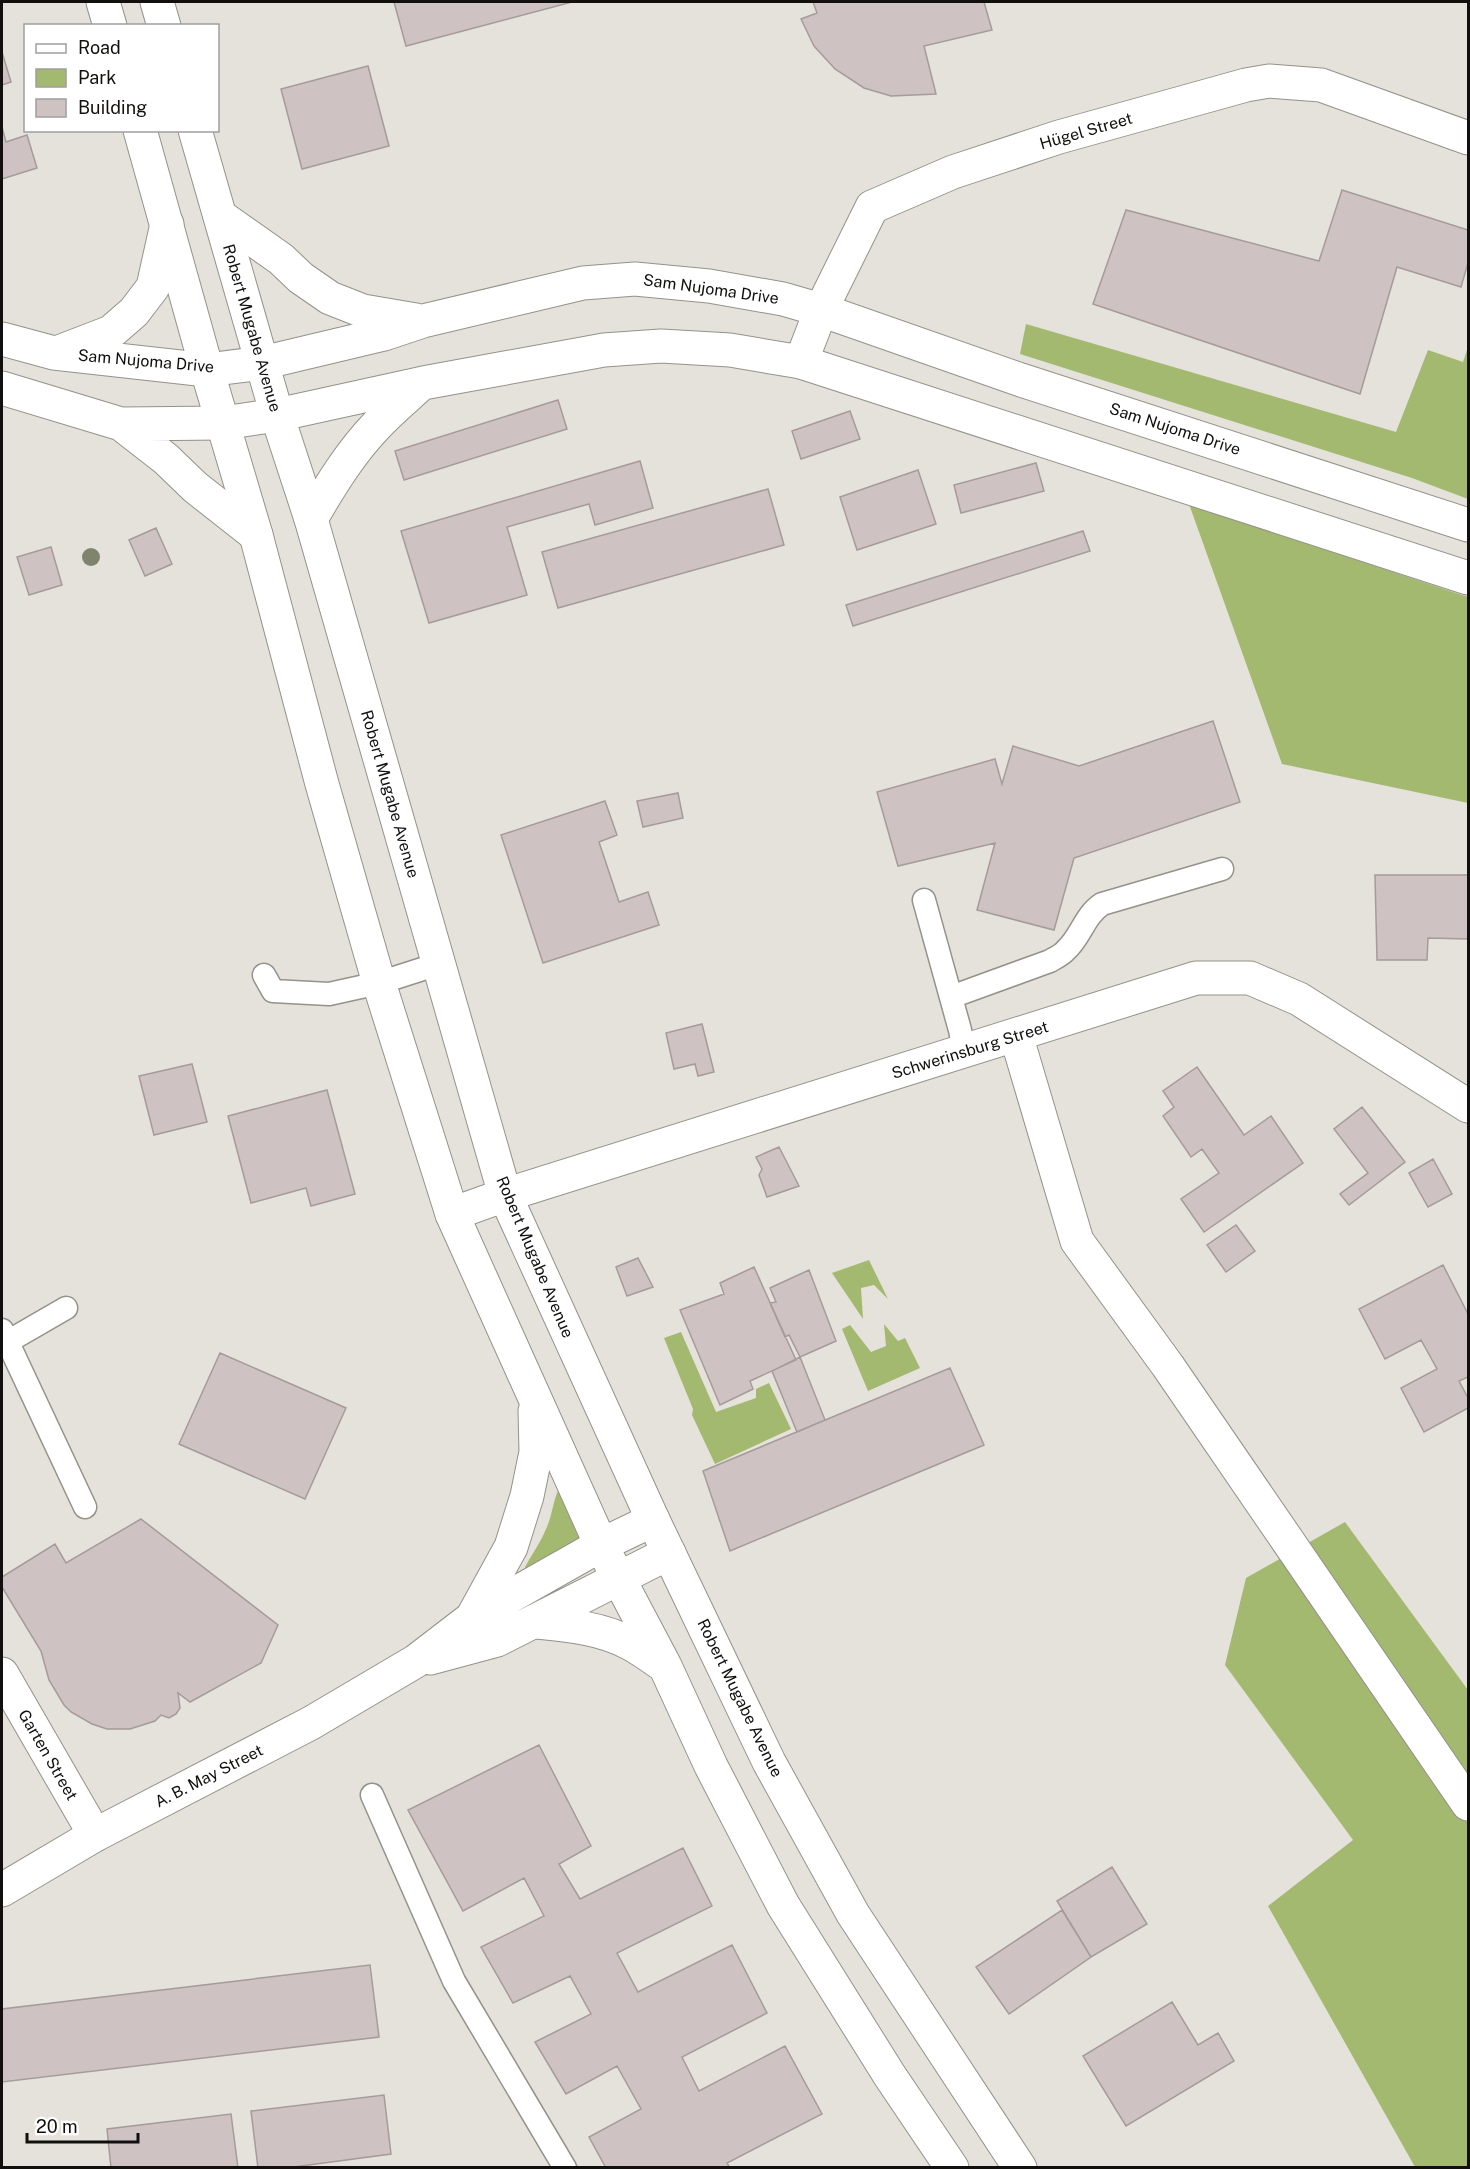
<svg xmlns="http://www.w3.org/2000/svg" width="1470" height="2169" font-family="'Public Sans',sans-serif">
<style>
.green{fill:#a3b970}
.building{fill:#cec3c2;stroke:#a59b9a;stroke-width:1.5}
.lines{fill:none;stroke-linecap:round;stroke-linejoin:round}
.service-casing{stroke:#94928a;stroke-width:25}
.minor-casing{stroke:#94928a;stroke-width:35}
.tertiary-casing{stroke:#94928a;stroke-width:35}
.secondary-casing{stroke:#94928a;stroke-width:35}
.trunk-casing{stroke:#94928a;stroke-width:35}
.service{stroke:#fff;stroke-width:22}
.minor{stroke:#fff;stroke-width:33}
.tertiary{stroke:#fff;stroke-width:33}
.secondary{stroke:#fff;stroke-width:33}
.trunk{stroke:#fff;stroke-width:33}
.tree{fill:#7f846d}
.labels{text-anchor:middle;dominant-baseline:central;stroke-width:6;stroke-linejoin:round;paint-order:stroke}
.street-label{font-size:16px;fill:#11100e;stroke:#fff}
</style>
<rect width="100%" height="100%" fill="#e4e2da"/>
<path class="green" d="M1026,324L1396,432L1428,350L1463,362L1468,347V499L1412,478L1020,354Z
M1189,504L1468,597V803L1282,764Z
M869,1260L888,1299L874,1285L861,1288L863,1319L832,1273Z
M884,1324L898,1341L905,1338L920,1368L868,1391L842,1329L850,1325L871,1352L886,1346Z
M681,1332L716,1412L756,1398V1389L769,1383L791,1429L715,1464L692,1415L693,1409L664,1338Z
M562,1484L595,1546L528,1580L525,1567C532,1554 541,1542 546,1529C553,1515 553,1496 562,1484Z
M1345,1522L1468,1690V2167H1415L1268,1906L1353,1840L1225,1665L1246,1578Z"/>
<path class="building" d="M394,2H572L406,46Z
M813,2H984L992,30L924,46L936,94L891,96L864,88L835,69L814,46L801,19L817,13Z
M2,52L11,82L2,85Z
M368,66L389,146L302,169L281,89Z
M2,127L6,142L27,135L37,168L2,179Z
M1342,190L1468,230V263L1461,287L1397,267L1360,394L1093,304L1126,210L1319,261Z
M558,400L567,429L404,480L395,451Z
M850,411L860,439L801,459L792,431Z
M640,461L653,508L595,525L589,504L507,527L527,595L429,623L401,531Z
M1036,463L1044,491L961,513L954,485Z
M918,470L936,524L857,550L840,497Z
M768,489L784,545L558,608L542,552Z
M156,528L172,564L145,576L129,540Z
M1083,531L1090,551L853,626L846,605Z
M51,547L62,585L29,595L17,557Z
M1213,721L1240,802L1074,858L1054,930L977,910L995,843L898,866L877,792L995,759L1002,784L1013,746L1079,766Z
M678,793L683,818L643,827L637,801Z
M605,801L617,835L599,842L619,902L648,892L659,925L543,963L501,835Z
M1375,875H1468V939L1428,938L1427,960H1377Z
M702,1024L714,1072L698,1076L695,1064L674,1069L666,1033Z
M192,1064L207,1122L154,1135L139,1076Z
M1197,1067L1244,1135L1271,1116L1303,1163L1204,1232L1181,1199L1219,1173L1202,1149L1191,1157L1163,1116L1174,1107L1163,1091Z
M327,1090L355,1194L311,1206L306,1188L251,1203L228,1116Z
M1362,1107L1405,1162L1349,1205L1340,1194L1368,1173L1334,1129Z
M779,1147L799,1186L767,1197L759,1175L762,1169L756,1157Z
M1433,1159L1452,1194L1428,1207L1409,1173Z
M1236,1225L1255,1251L1226,1272L1207,1245Z
M638,1258L653,1287L627,1296L616,1267Z
M1443,1265L1468,1314V1377L1459,1381L1468,1398V1408L1424,1432L1401,1388L1437,1369L1421,1340L1385,1359L1359,1309Z
M754,1267L796,1360L750,1381L753,1389L720,1405L680,1310L724,1294L720,1283Z
M809,1270L836,1341L800,1357L789,1335L785,1337L770,1303L776,1302L770,1288Z
M220,1353L346,1408L305,1499L179,1444Z
M800,1357L825,1420L797,1432L772,1371Z
M950,1368L984,1445L730,1551L703,1471Z
M141,1519L278,1625L261,1663L190,1702L178,1693L180,1708L176,1714L169,1718L161,1715L155,1721L130,1729H107L92,1724L71,1712L64,1705L49,1680L41,1651L2,1587V1577L55,1544L66,1563Z
M539,1745L591,1846L559,1864L580,1899L683,1848L712,1906L617,1953L638,1992L732,1945L767,2013L682,2057L699,2091L785,2046L822,2114L727,2163L730,2168H606L589,2137L641,2109L617,2066L566,2094L535,2042L591,2014L570,1976L513,2003L481,1947L544,1916L524,1878L463,1911L408,1810Z
M1112,1867L1147,1924L1091,1957L1057,1901Z
M1062,1910L1091,1957L1009,2014L976,1967Z
M370,1965L379,2037L2,2082V2009Z
M1172,2002L1198,2045L1218,2033L1234,2061L1126,2126L1083,2056Z
M384,2095L391,2154L286,2168H258L251,2111Z
M231,2114L238,2168H111L107,2129Z"/>
<g class="lines">
<g class="service-casing">
<path id="service" d="M924,900L960,1030L964,1051
M264,975L273,991L329,994L379,983L438,964
M951,997L1050,961C1055,958 1062,955 1066,950C1081,937 1084,916 1102,904L1222,869
M2,1330L85,1507
M2,1345L66,1308
M372,1795L454,1981L565,2168"/>
</g>
<g class="minor-casing">
<path id="minor" d="M801,362L821,310L872,207L953,172L1059,137L1246,85L1269,81L1321,85L1468,138
M1016,1035L1077,1241L1168,1366L1468,1804
M452,1214L505,1195L1196,978H1250L1299,999L1468,1106
M2,1674L95,1835"/>
</g>
<g class="tertiary-casing">
<path id="tertiary" d="M430,1658L497,1640L669,1553
M2,1890L95,1835L311,1723L416,1661L472,1618L601,1545L653,1520"/>
</g>
<g class="secondary-casing">
<path id="secondary" d="M103,2L110,26
M157,2L164,26
M140,130L207,370L256,535L322,784L379,983L452,1214L601,1545L665,1666L711,1766L783,1905L890,2076L952,2168
M195,130L277,415L311,519L505,1195L653,1520L769,1762L853,1914L1020,2168
M472,1618L511,1547L527,1496L536,1452L535,1411
M535,1622C567,1625 602,1628 631,1644C642,1650 653,1658 663,1665"/>
</g>
<g class="trunk-casing">
<path id="trunk" d="M220,216L281,259L301,278L330,298L363,311L416,320
M2,339L54,353L207,370L262,363L384,334L423,321L583,283L635,279L709,286L783,299L821,310L1021,380L1468,525
M59,352L111,332L134,312L153,287L167,224
M2,388L121,424L223,423L277,415L423,383L604,350L661,346L730,350L801,362L1468,578
M121,424L166,459L195,487L256,535
M311,519C330,486 350,453 377,425C391,410 407,397 421,384"/>
</g>
<use href="#service" class="service"/>
<use href="#minor" class="minor"/>
<use href="#tertiary" class="tertiary"/>
<use href="#secondary" class="secondary"/>
<use href="#trunk" class="trunk"/>
</g>
<circle class="tree" cx="91" cy="557" r="9"/>
<g class="labels">
<g class="street-label">
<text transform="translate(1086 131) rotate(-16)">Hügel Street</text>
<text transform="translate(711 289) rotate(8)">Sam Nujoma Drive</text>
<text transform="translate(252 328) rotate(74)">Robert Mugabe Avenue</text>
<text transform="translate(146 361) rotate(5)">Sam Nujoma Drive</text>
<text transform="translate(1175 429) rotate(18)">Sam Nujoma Drive</text>
<text transform="translate(390 794) rotate(74)">Robert Mugabe Avenue</text>
<text transform="translate(970 1050) rotate(-17)">Schwerinsburg Street</text>
<text transform="translate(535 1257) rotate(67)">Robert Mugabe Avenue</text>
<text transform="translate(740 1698) rotate(64)">Robert Mugabe Avenue</text>
<text transform="translate(48 1755) rotate(60)">Garten Street</text>
<text transform="translate(209 1776) rotate(-27)">A. B. May Street</text>
</g>
</g>
<rect width="1470" height="2169" fill="none" stroke="#11100e" stroke-width="6"/>
<rect x="24" y="24" width="195" height="108" fill="#ffffff" stroke="#a09f9f" stroke-width="1.5"/>
<rect x="36" y="44" width="30" height="9" fill="#ffffff" stroke="#a09f9f" stroke-width="1.5"/>
<text x="78" y="54" font-size="18" fill="#11100e">Road</text>
<rect x="36" y="69" width="30" height="18" fill="#a3b970" stroke="#a09f9f" stroke-width="1.5"/>
<text x="78" y="84" font-size="18" fill="#11100e">Park</text>
<rect x="36" y="99" width="30" height="18" fill="#cec3c2" stroke="#a09f9f" stroke-width="1.5"/>
<text x="78" y="114" font-size="18" fill="#11100e">Building</text>
<path d="M27 2133v9h111v-9" fill="none" stroke="#11100e" stroke-width="3"/>
<text x="36" y="2133" font-size="18" fill="#11100e" stroke="#ffffff" stroke-width="4.5" paint-order="stroke">20 m</text>
</svg>
